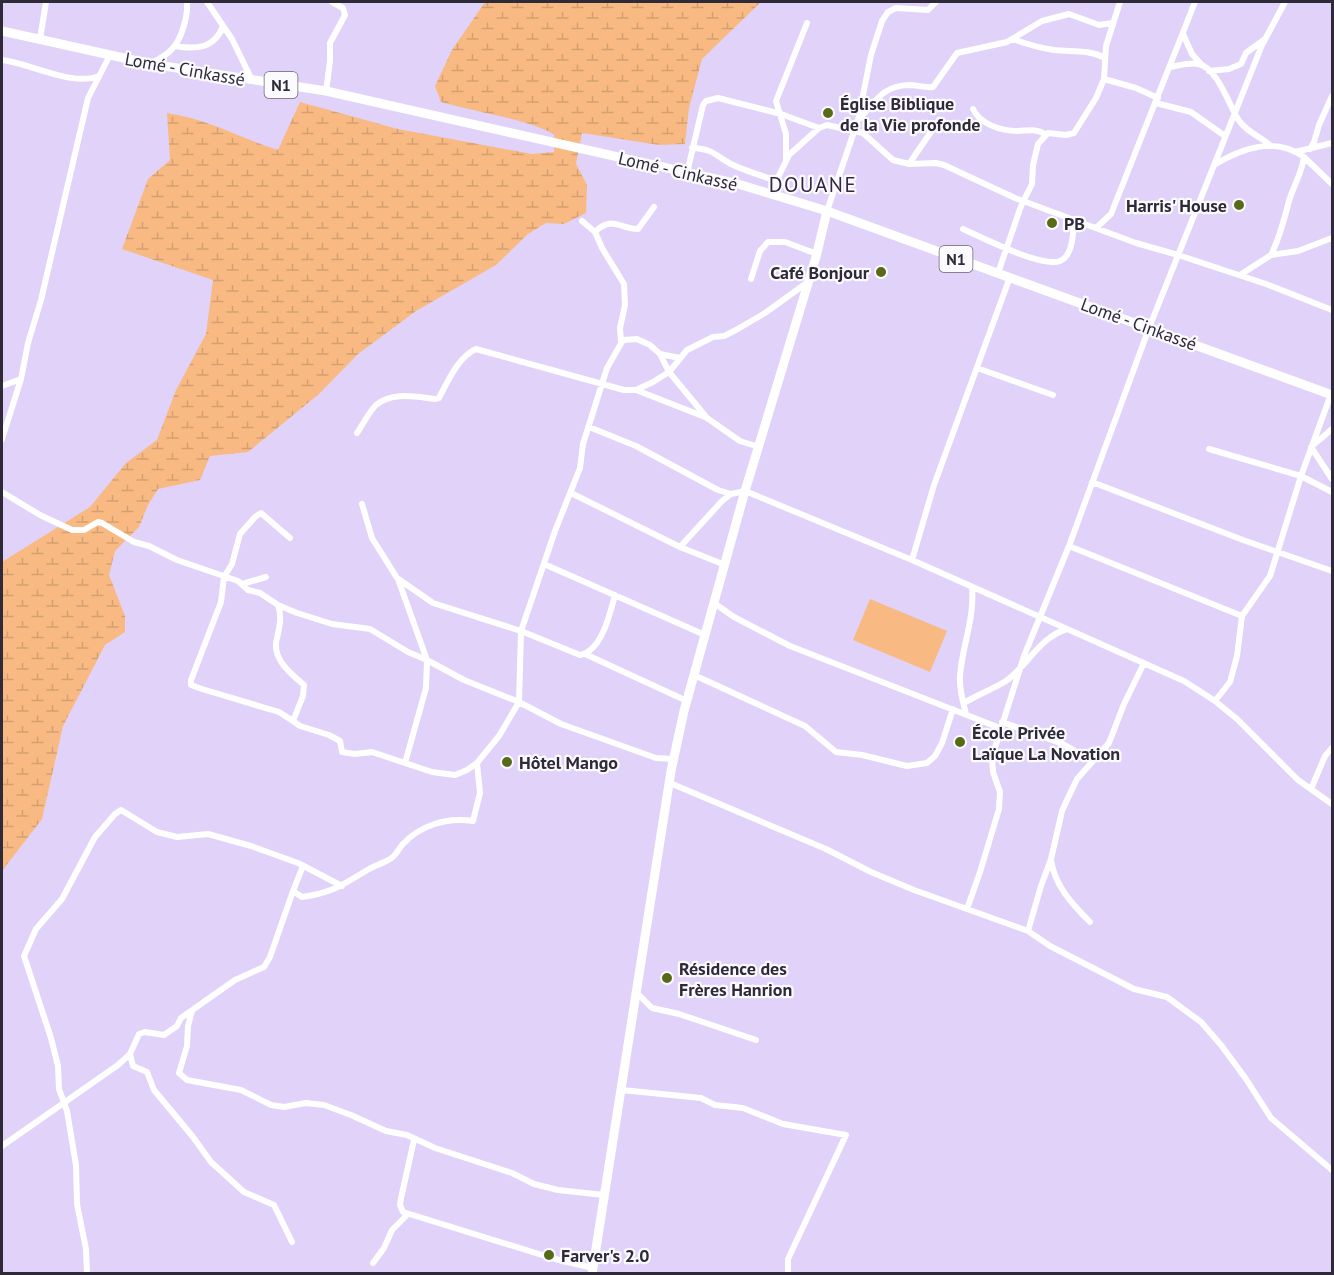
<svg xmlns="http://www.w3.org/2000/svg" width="1334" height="1275" font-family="'PT Sans',sans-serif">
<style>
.wetland{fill:url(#wetland-marsh)}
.pitch{fill:#f8ba82}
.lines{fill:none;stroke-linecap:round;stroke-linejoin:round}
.minor{stroke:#fff;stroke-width:6}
.primary{stroke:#fff;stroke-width:9}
.trunk{stroke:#fff;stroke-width:9}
.poi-dot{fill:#566a17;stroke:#fbfafe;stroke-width:2}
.labels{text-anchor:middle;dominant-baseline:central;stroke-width:4.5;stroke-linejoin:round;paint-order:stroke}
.shield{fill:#fbfafe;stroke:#6c6873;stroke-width:1.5}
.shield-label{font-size:16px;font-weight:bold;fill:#2f2a38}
.street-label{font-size:18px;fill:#2f2a38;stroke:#fbfafe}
.poi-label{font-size:18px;font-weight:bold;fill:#2f2a38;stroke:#fbfafe;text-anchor:start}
.quarter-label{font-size:21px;letter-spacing:1.5px;fill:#332743;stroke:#fbfafe}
</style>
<defs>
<pattern id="wetland-marsh" width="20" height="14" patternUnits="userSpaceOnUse" patternTransform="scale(1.5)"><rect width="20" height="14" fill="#f8ba82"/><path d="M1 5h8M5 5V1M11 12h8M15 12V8" fill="none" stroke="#d5a071"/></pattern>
</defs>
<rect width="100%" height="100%" fill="#e0d2f8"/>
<path class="wetland" d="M485,2H761L702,59L689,108L685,144L659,145L582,133L576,164L587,185L586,213L564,224L546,223L528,234L496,265L416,311L358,354L319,394L248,452L210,456L200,480L158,489L148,505L139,527L115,551L109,575L125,616V632L105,645L63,726L42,819L2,871V562L90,507L126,463L157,440L176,390L206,334L213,280L122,249L148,179L170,160L167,113C209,119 239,138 278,150L300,102L398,129L532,154L554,152V134C520,117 478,113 441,102L435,86L452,50Z"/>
<path class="pitch" d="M870,599L947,631L930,672L853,640Z"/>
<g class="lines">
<path class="minor" d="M207,2L232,39L252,80
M1183,34L1192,54L1201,64
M40,39L46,2
M1013,39C1026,44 1040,48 1054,50C1072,52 1089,49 1105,58
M175,46C197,50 215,48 223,26
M2,60C30,63 72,87 99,76
M152,63C159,59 167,55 172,49C182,39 188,15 187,2
M1170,67C1178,66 1190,62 1198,64C1217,67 1229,105 1238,119C1245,131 1261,137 1271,146
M1209,71L1229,69L1241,64L1246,53L1265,39
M1104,79L1136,88L1158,98
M326,91L330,61V43L345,15L343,8L332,2
M1156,103L1191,112L1225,136
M973,109C980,124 1001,131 1017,131C1027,131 1036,128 1045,134
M858,120C876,102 881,86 909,85C917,85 925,88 933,87L957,53L1007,42L1042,21L1069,14L1099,25L1112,23
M692,148C714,149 714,155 731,164C745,171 761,175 776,181
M1310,149L1314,142L1319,125L1332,96
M1295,152L1332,143
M1304,157L1332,184
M786,159V134L776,101L807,23
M909,164L939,120
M1214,165C1242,148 1275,136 1304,157C1302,173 1293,187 1289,201C1284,220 1280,237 1271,255
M687,173L703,105L706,101L718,98L781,114L819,128
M770,194L789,155L819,128L827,125L863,133L893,160L909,164L936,163L944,165L1015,198L1136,243L1178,255L1266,284L1332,310
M827,211L858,120L871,55L882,21L888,12L896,8L928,10L936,2
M582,221L595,232L602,248L624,284L625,305L620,328L621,342
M1096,228L1111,214L1195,2
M963,229C981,237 1041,268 1060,261C1073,256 1074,231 1073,219
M595,232C611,215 620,229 638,229L654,207
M998,273L1021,206L1032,184L1033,165L1038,144L1048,133L1066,135L1074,133L1096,98L1104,79L1106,46L1120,2
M1240,275L1271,255L1298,251L1332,238
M751,279L760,251L768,242H785L817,254
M660,354L680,358
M977,368L1053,395
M2,386L21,379
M636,390L705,417
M589,427L636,446L718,490L731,494
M1332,429L1311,447L1332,479
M357,433C363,424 369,412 376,405C392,391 417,397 436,399L439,398C448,381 458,357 476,349L624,390H636L653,382L669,372L687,350L713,337L724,336L736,330L765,313L808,282
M2,439L21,379L28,343L41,300L88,98L110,55
M1209,449L1301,476L1332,492
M1092,482L1243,540L1332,571
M2,492L40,515L72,530H84L98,522L102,523L134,542L149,546L177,560L238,581L248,590L260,593L278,605L297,613L332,624L370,629L408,652L427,660L464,680L519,702L561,724L656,758L674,759
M571,493L680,547L725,565
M362,504L372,538L397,578L433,603L521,631L580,655C602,651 610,613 615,595
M290,538L261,513L255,517L240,534L232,564L224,577L221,602L191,680V685L202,689L279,712L293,721
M1069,546L1242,616
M680,547L722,501L731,494L745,491L912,560L1184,681L1215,701L1237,719L1298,780L1332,804
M912,560L934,485L1010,277
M544,564L705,635
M398,579L427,660L426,688L405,763
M242,584L266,577
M714,603L734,617L790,646L1000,728
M278,605C282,617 280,625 277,638C271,658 290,673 304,685L303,696L293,721L300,726L329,735L340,741L342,752L355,754L372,752L432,772L455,775L467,770L477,763L499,736L519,702L521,631L555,531L580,468L583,444L607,368L623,340L637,339L650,345L660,354L669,372L707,418L740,441L759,447
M585,654L687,701
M694,675L805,726L836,752L862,755L907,766L927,763L935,756L942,743L953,709
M1215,701L1230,682L1237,656L1242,616L1270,576L1301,476L1331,394
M964,703C977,695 993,689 1006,681C1028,665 1040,637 1067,629
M966,714C963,702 959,689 960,676C962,646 975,618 972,587
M1002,722L1063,744L1092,761
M670,783L826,849L871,872L914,890L1028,931L1050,946L1134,989L1167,997L1201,1022L1221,1045L1246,1079L1271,1118L1332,1170
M1311,789L1325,756L1332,748
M1051,860C1055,886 1072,904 1090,922
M293,891L303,866
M967,909L980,872L999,809L1000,792L993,772L992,757L1024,656L1069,546L1149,328L1262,45L1285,2
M1028,931L1041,886L1051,859L1062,811L1067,800L1077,779L1109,743L1124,704L1144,663
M637,993L652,1008L679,1014L756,1040
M192,1011L188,1026L187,1046L179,1073L187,1080L241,1090L271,1105L284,1107L306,1103L324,1105L351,1115L386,1131L407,1135L435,1148L512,1173L534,1184L558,1190L604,1195
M130,1054L133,1066L147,1072L154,1090L193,1137L211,1162L244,1192L274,1205L292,1242
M622,1090L701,1098L715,1105L743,1108L783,1124L846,1135L788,1259V1274
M414,1140L401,1198L400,1205L403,1212L555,1259L593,1268
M2,1146L118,1065L130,1054L139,1034L145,1032L164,1035L177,1026L181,1018L235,980L264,967L270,957L293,891L302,897C333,893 344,884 369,869C376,865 384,863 390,859C395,857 398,850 402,845C420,825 447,817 473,821L480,793L477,763
M373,1263L384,1248L392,1230L408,1214
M87,1274L86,1249L77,1204L76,1165L67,1111L59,1089L58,1066L51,1038L24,956L36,929L62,899L95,837L115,814L121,810L157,832L177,837L208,834L251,846L298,863L342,886"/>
<path class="primary" d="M592,1274L671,771L684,711L705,635L745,491L816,257L827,211"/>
<path class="trunk" d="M2,31L151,64L326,91L738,184L827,211L1332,395"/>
</g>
<g class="poi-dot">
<circle cx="828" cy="113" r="6"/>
<circle cx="1239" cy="205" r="6"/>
<circle cx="1052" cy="223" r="6"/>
<circle cx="881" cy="272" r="6"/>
<circle cx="960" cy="742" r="6"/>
<circle cx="507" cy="762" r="6"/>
<circle cx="667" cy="978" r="6"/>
<circle cx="549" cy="1255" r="6"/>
</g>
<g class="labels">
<g class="shield">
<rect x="264.5" y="72" width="33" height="26" rx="4.5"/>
<rect x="939.5" y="246" width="33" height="26" rx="4.5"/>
</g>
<g class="shield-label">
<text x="281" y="85">N1</text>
<text x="956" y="259">N1</text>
</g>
<g class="street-label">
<text transform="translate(185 69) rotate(10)">Lomé - Cinkassé</text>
<text transform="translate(678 171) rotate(13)">Lomé - Cinkassé</text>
<text transform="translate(1139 324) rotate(20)">Lomé - Cinkassé</text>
</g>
<g class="poi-label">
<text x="840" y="103">Église Biblique<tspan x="840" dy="21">de la Vie profonde</tspan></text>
<text x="1227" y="205" text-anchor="end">Harris' House</text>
<text x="1064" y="223">PB</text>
<text x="869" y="272" text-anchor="end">Café Bonjour</text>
<text x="972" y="732">École Privée<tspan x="972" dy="21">Laïque La Novation</tspan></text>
<text x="519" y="762">Hôtel Mango</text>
<text x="679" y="968">Résidence des<tspan x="679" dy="21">Frères Hanrion</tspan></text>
<text x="561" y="1255">Farver's 2.0</text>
</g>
<g class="quarter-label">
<text x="813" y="184">DOUANE</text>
</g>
</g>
<rect width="1334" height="1275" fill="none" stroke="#2f2a38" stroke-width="6"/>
</svg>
